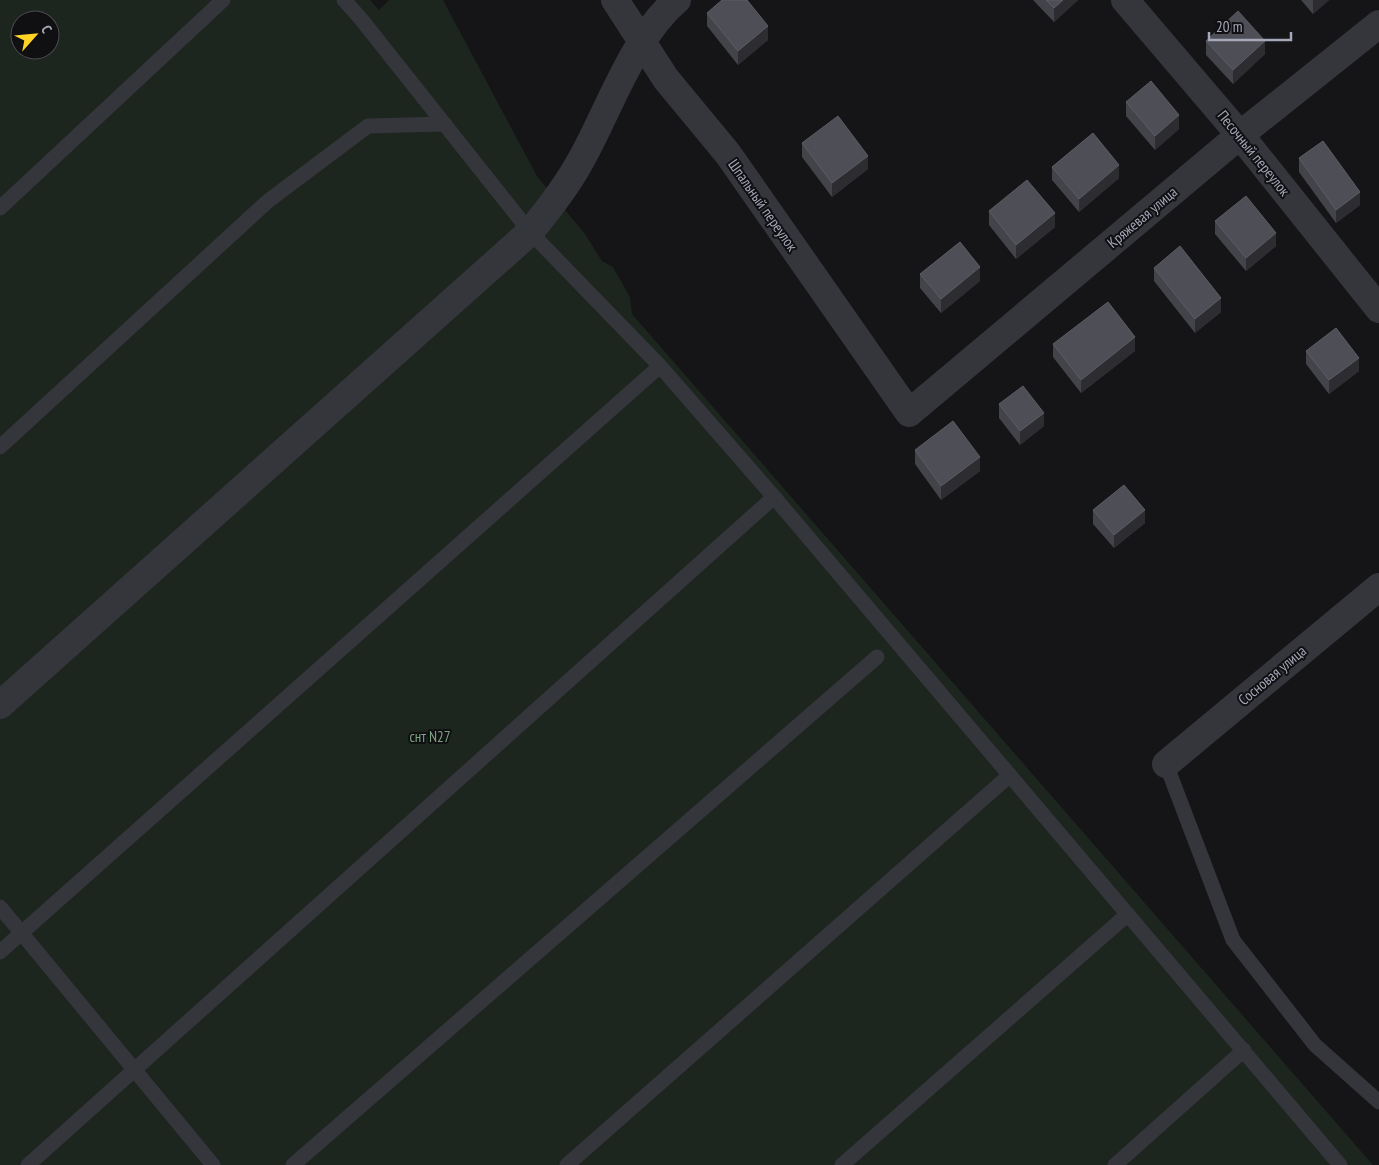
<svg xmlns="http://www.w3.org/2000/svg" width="1379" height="1165" font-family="'PT Sans Narrow',sans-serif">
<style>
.green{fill:#1c251e;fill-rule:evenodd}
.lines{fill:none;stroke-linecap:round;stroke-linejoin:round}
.service{stroke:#35353c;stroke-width:15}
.minor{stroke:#35353c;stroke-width:28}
.wall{fill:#43444a}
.shaded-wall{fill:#2c2c31}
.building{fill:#4e4e56;stroke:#5c5c65}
.labels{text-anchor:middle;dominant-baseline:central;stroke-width:4;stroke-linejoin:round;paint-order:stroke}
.street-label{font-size:15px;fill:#a5a8b8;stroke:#100f12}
.park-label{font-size:15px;fill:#7aa582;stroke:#100f12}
</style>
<rect width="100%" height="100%" fill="#151417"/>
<path class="green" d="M0,0H370L379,10L389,0H443L537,176L585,234L602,261L613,267L630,297L632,314L1373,1165H0ZM20,20H50V50H20Z"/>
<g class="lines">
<path class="service" d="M344,0L361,19L530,232L660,366L774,497L1340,1165
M0,208L223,0
M0,447L268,201L368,126L445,124
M1166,764L1233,940L1315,1045L1379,1102
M0,907L213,1165
M0,952L660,366
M28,1165L774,497
M293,1165L877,657
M567,1165L1010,775
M842,1165L1128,914
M1115,1165L1244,1050"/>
<path class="minor" d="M615,0L666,79L728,154L909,413L1240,135L1379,24
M1125,0L1240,135L1379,309
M0,705L530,232C549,209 567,186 581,160C609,110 633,37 677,0
M1166,764L1379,587"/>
</g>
<path class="wall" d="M1033,0H1078L1054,22Z
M1301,0H1329L1313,14Z
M707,13L768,40L738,65L707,26Z
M1206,41L1265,54L1233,84L1206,55Z
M1126,102L1179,129L1155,150L1126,116Z
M802,143L868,169L832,197L802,157Z
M1299,158L1360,205L1336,223L1299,172Z
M1052,167L1119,178L1079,212L1052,180Z
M989,211L1055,227L1016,259L989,225Z
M1215,221L1276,246L1246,271L1215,234Z
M1154,268L1221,312L1195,333L1154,281Z
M920,274L980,281L941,313L920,288Z
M1053,344L1135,351L1081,393L1053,357Z
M1306,351L1359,371L1329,394L1306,364Z
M999,404L1044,426L1020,445L999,418Z
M915,450L980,471L941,500L915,464Z
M1093,510L1145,523L1114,548L1093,524Z"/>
<path class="shaded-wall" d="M1063,0H1078L1054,22V8Z
M1313,0H1329L1313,14Z
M768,26V40L738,65V51Z
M1265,41V54L1233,84V70Z
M1179,115V129L1155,150V136Z
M868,156V169L832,197V183Z
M1119,165V178L1079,212V199Z
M1360,192V205L1336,223V210Z
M1055,213V227L1016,259V245Z
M1276,233V246L1246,271V258Z
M980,267V281L941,313V299Z
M1221,298V312L1195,333V319Z
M1135,337V351L1081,393V380Z
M1359,358V371L1329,394V380Z
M1044,413V426L1020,445V431Z
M980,457V471L941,500V486Z
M1145,510V523L1114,548V535Z"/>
<path class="building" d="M722,0H747L768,26L738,51L707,13Z
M1046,0H1063L1054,8Z
M1238,11L1265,41L1233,70L1206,41Z
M1151,81L1179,115L1155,136L1126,102Z
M838,116L868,156L832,183L802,143Z
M1093,133L1119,165L1079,199L1052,167Z
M1323,141L1360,192L1336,210L1299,158Z
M1027,180L1055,213L1016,245L989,211Z
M1246,196L1276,233L1246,258L1215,221Z
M960,242L980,267L941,299L920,274Z
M1180,246L1221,298L1195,319L1154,268Z
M1108,302L1135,337L1081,380L1053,344Z
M1336,328L1359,358L1329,380L1306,351Z
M1023,386L1044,413L1020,431L999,404Z
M953,421L980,457L941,486L915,450Z
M1124,485L1145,510L1114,535L1093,510Z"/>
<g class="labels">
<g class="street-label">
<text transform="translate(1254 153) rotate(51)">Песочный переулок</text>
<text transform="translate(763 205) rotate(55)">Шпальный переулок</text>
<text transform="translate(1142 217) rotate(-40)">Кряжевая улица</text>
<text transform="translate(1272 675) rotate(-40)">Сосновая улица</text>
</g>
<g class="park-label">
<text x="430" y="736">снт N27</text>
</g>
</g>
<g transform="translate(35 35) rotate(63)"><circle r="24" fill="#100f12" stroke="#4c4c54"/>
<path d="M0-4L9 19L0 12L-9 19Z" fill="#ffd424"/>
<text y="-8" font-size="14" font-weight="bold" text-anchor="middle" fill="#a5a8b8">С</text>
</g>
<path d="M1209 32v8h82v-8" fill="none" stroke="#a5a8b8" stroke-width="2.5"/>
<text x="1216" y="32" font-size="15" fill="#a5a8b8" stroke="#100f12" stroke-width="4" paint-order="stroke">20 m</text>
</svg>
